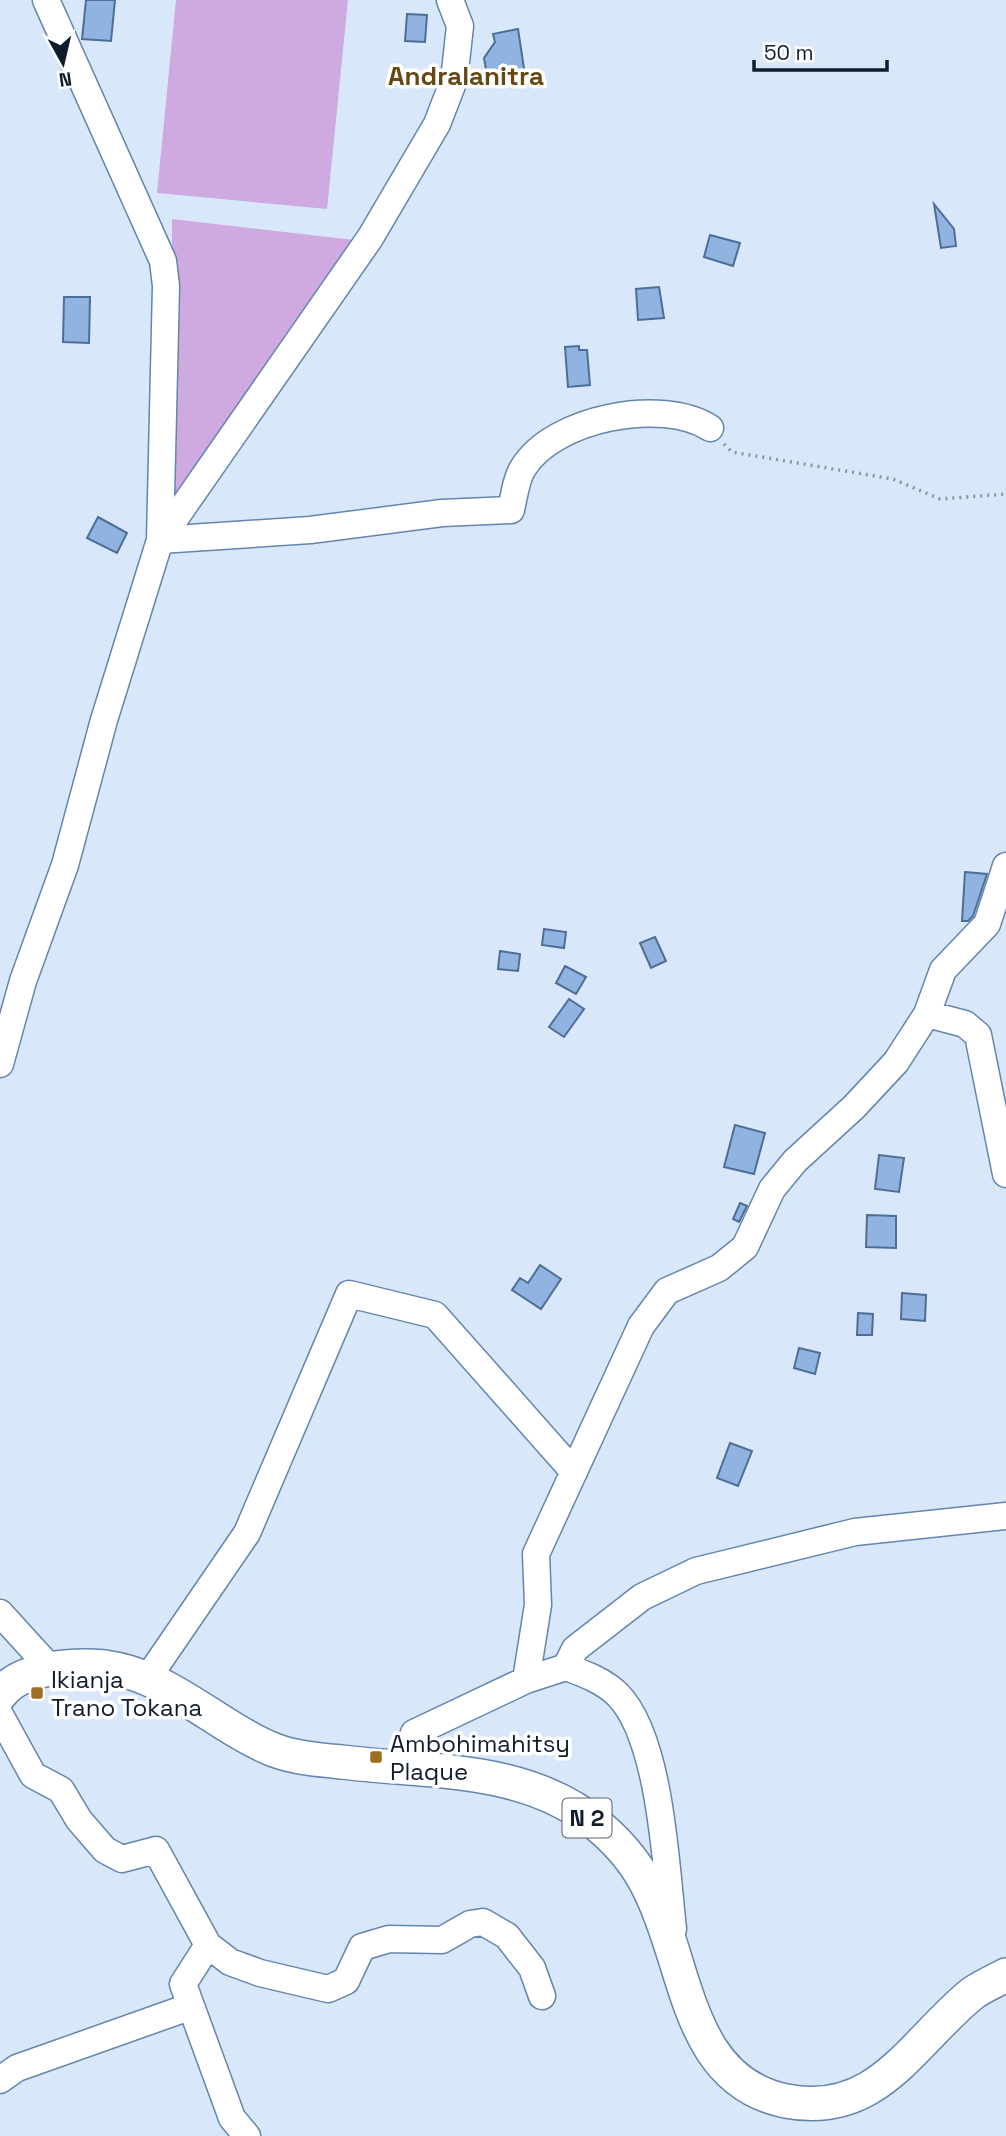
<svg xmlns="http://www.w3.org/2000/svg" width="1006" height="2136" font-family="'Space Grotesk',sans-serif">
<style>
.green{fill:#ceaae1}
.building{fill:#90b3df;stroke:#4e6e97;stroke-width:2}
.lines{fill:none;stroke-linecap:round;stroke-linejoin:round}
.minor-casing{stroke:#6385af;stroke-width:29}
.major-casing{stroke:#6385af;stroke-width:36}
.path{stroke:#8796a7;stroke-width:3.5;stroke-dasharray:2 5;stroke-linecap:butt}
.minor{stroke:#fff;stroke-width:26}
.major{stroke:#fff;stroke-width:33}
.poi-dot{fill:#9e6e21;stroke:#fff;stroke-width:2.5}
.labels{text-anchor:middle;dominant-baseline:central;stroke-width:7;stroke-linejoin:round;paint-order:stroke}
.shield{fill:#fff;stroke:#56606b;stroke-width:2}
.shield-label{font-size:23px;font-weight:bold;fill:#0e1c2c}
.poi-label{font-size:24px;fill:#0e1c2c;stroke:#fff;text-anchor:start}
.neighbourhood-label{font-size:26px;font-weight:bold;fill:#684712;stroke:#fff}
</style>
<rect width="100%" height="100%" fill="#d8e7f9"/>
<path class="green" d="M176,0H348L327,209L157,193Z
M172,219L363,241L188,494L172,493Z"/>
<path class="building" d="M86,0H115L111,41L82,39Z
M407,14L427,15L425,42L405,41Z
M518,29L525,75L488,81L484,58L495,42L493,34Z
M934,204L954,229L956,246L941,248Z
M710,235L740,243L733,266L704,257Z
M659,287L664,318L638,320L636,289Z
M64,297H90L89,343L63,342Z
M579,346V350H587L590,385L568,387L565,347Z
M98,517L127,533L117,553L87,538Z
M965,872L987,874L973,916L968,921H962Z
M544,929L566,932L564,948L542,945Z
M655,937L666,961L651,968L640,943Z
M500,951L520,954L518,971L498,969Z
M565,966L586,977L576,994L556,983Z
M569,999L584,1009L564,1037L549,1027Z
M735,1125L765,1133L754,1174L724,1167Z
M879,1155L904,1158L899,1192L875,1189Z
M740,1203L747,1206L739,1222L733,1219Z
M867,1215L896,1216V1248L866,1247Z
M540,1265L561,1279L541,1309L512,1290L520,1278L528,1283Z
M902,1293L926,1295L925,1321L901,1319Z
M858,1313L873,1314L872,1335H857Z
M799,1348L820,1353L815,1374L794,1368Z
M730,1443L752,1451L738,1486L717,1478Z"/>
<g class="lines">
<g class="minor-casing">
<path id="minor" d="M160,540L370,238L437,124L454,80L460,26L450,0
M160,540L310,530L442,513L511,510C514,497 516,479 523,468C553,418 663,397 710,428
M927,1014L943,970L987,924L1006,866
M0,1064L23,981L65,865L104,720L160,540L166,286L163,261L46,0
M0,1613L51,1669
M566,1667C585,1674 604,1681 618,1695C661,1739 666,1868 673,1929
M147,1679L247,1533L349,1294L435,1315L574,1472
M526,1680L538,1605L536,1554L641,1326L667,1291L719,1268L745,1247L772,1189L795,1161L854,1107L896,1062L927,1014L965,1024L978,1035L1006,1174
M0,1715L33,1775L61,1790L79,1820L105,1850L122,1859L156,1850L208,1945L183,1984L232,2118L247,2136
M401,1768L414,1733L526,1680L566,1667L575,1649L642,1597L696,1571L855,1532L1006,1516
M208,1945L230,1962L260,1973L328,1989L346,1981L362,1947L389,1939L442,1940L470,1924L483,1922L507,1936L532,1968L542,1996
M0,2080L17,2068L189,2007"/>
</g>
<g class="major-casing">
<path id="major" d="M0,1695C20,1667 73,1664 105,1667C169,1675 217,1727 274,1750C295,1758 320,1760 342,1762C431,1773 527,1765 600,1827C620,1844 639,1867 650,1891C688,1966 686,2081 786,2101C878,2119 913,2041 973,1993C983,1986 995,1981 1006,1975"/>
</g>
<path class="path" d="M724,444L732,452L893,479L940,499L1006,494"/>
<use href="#minor" class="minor"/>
<use href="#major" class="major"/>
</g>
<g class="poi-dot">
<rect x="30" y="1686" width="14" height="14" rx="3.5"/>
<rect x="369" y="1750" width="14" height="14" rx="3.5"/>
</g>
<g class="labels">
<rect class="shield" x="562.5" y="1798.5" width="49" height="39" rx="5"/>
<g class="shield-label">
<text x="587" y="1818">N 2</text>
</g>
<g class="poi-label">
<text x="51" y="1679">Ikianja<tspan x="51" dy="28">Trano Tokana</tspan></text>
<text x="390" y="1743">Ambohimahitsy<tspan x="390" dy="28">Plaque</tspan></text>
</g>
<g class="neighbourhood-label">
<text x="466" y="76">Andralanitra</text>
</g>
</g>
<g transform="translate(63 63) rotate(172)" stroke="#ffffff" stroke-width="5" paint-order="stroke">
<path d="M0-5L12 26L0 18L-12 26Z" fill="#0e1c2c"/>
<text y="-10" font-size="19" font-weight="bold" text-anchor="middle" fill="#0e1c2c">N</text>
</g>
<path d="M754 60v10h133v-10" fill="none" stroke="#0e1c2c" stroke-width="3.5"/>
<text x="764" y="60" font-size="21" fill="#0e1c2c" stroke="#ffffff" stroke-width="5" paint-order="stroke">50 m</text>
</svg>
